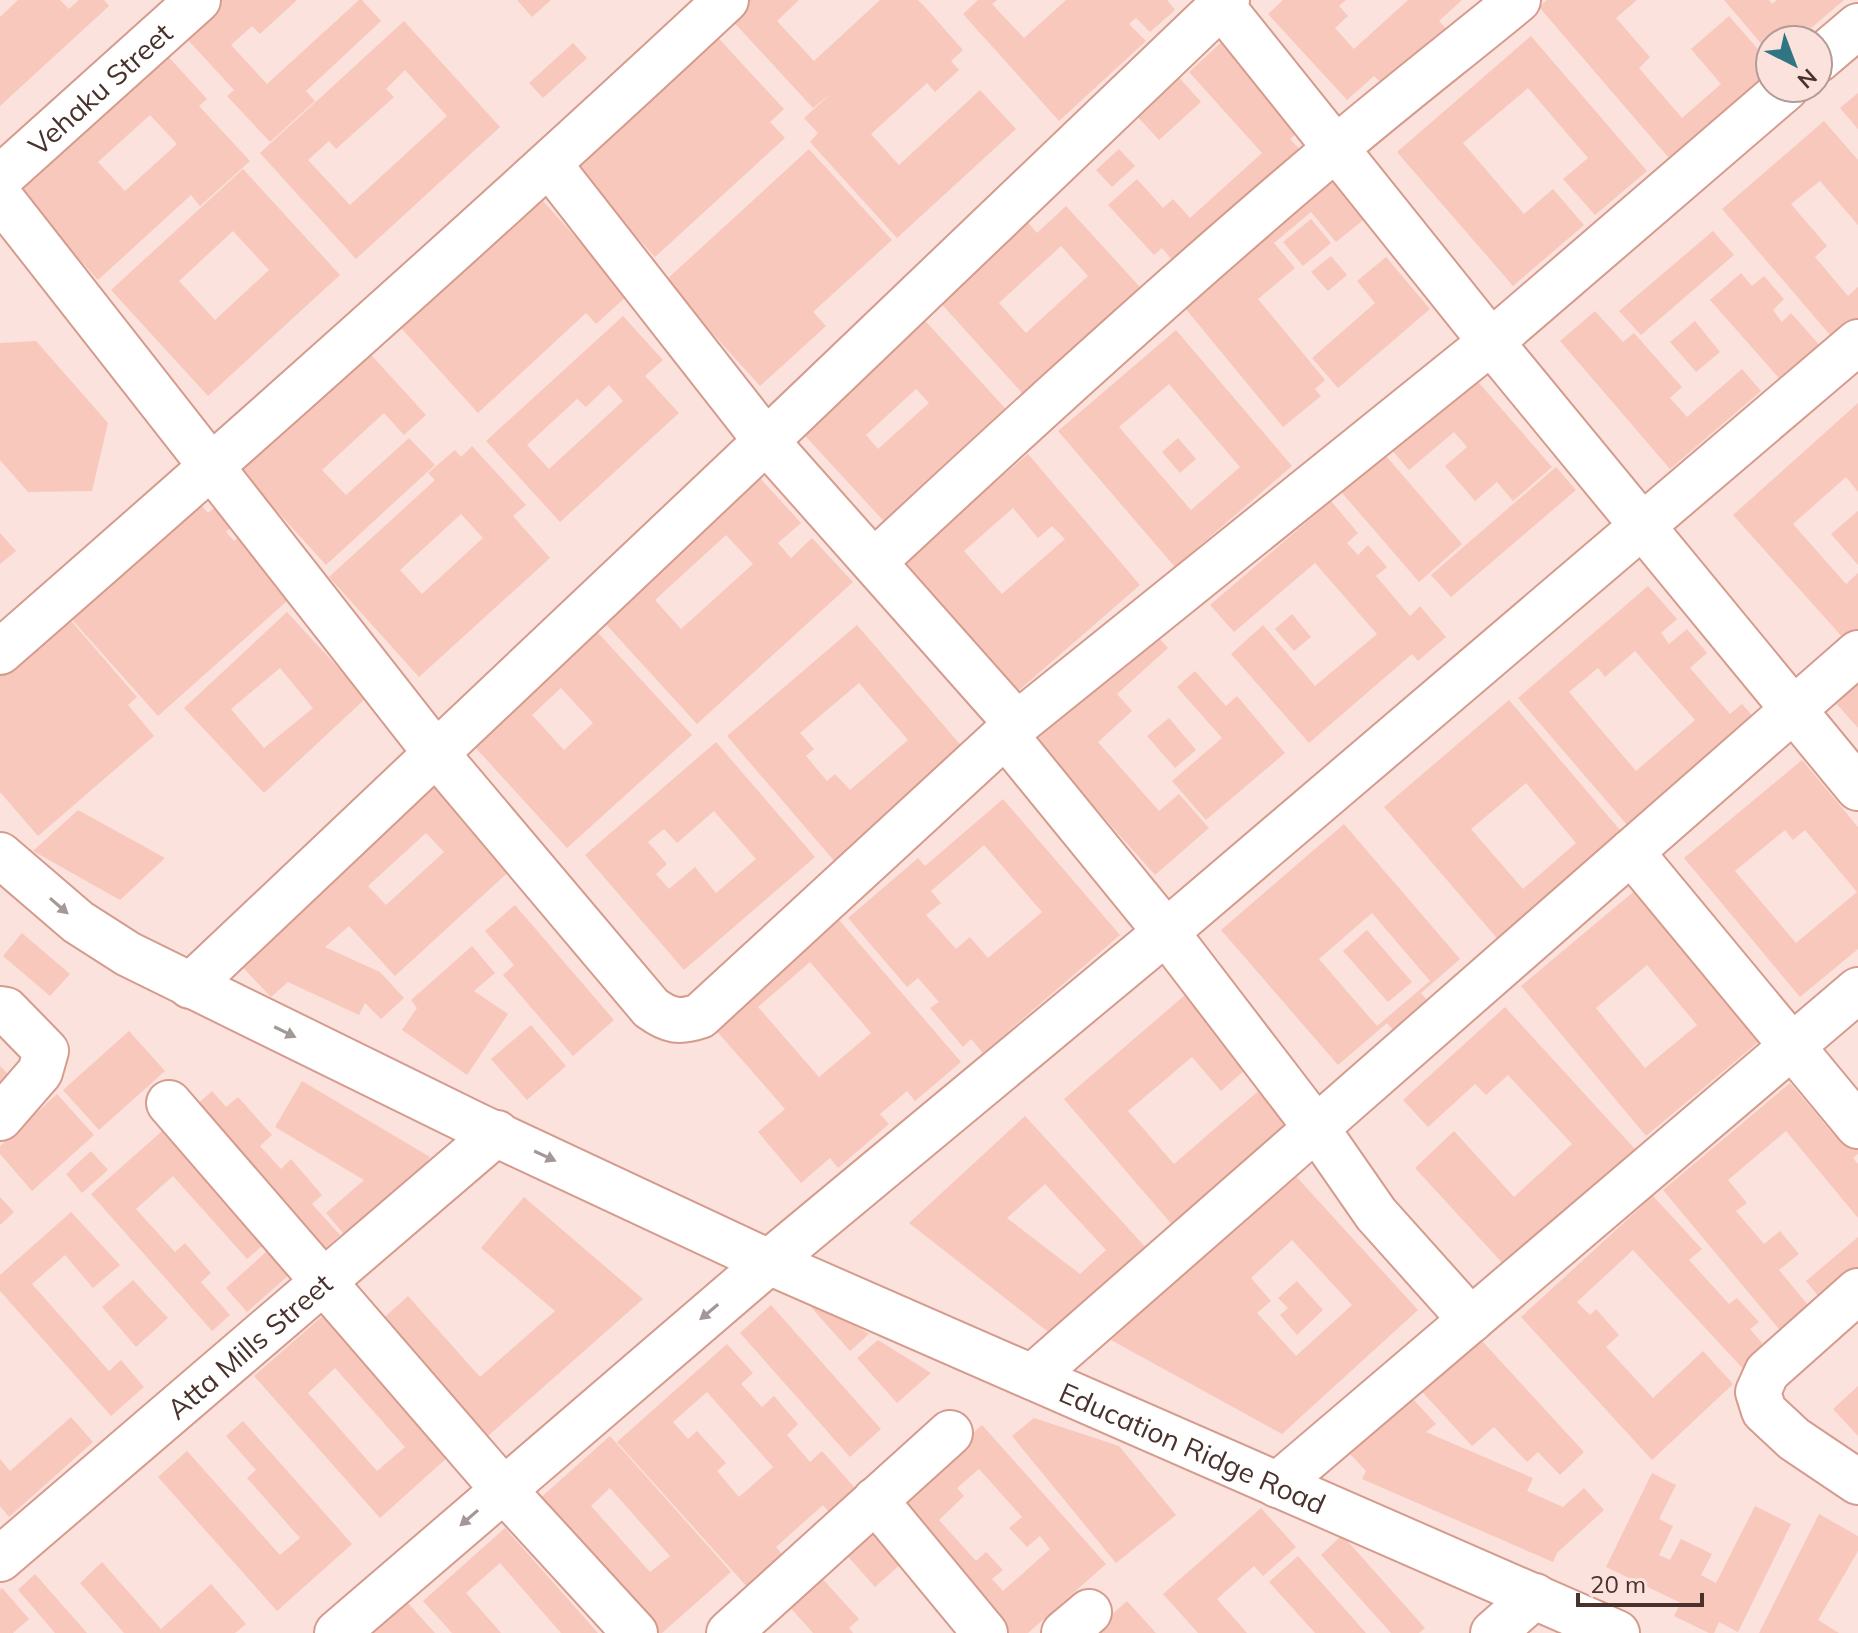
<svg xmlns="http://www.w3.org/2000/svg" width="1858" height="1633" font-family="Mulish,sans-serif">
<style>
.building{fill:#f8c8bc;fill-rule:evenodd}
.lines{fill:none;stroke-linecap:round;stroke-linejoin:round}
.minor-casing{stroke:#d59c8e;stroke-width:48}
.minor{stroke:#fff;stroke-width:44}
.oneway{fill:#a49896}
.labels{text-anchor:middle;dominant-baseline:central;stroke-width:7;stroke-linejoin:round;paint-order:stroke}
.street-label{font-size:28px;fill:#49312c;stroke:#fbe2dc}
</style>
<rect width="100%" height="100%" fill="#fbe2dc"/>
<path class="building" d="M18,0H60L69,9L79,0H104L109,6L0,106V17Z
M208,0H297L260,34L252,26L231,45L267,84L359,0H362L381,21L306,91L315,101L270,142L227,96L234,90L177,28Z
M517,0H551L532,17Z
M744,0H799L777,21L814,61L880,0H918L925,7L963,50L951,61L959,70L935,92L927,83L871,134L899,165L980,90L1016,129L897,238L810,142L818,133L804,118L833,92L813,108L727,15Z
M978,0H997L992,4L1024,38L1066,0H1167L1175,10L1150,32L1136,18L1129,24L1146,41L1059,121L963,14Z
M1283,0H1346L1339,6L1348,16L1335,28L1354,49L1408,0H1462L1439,21L1451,34L1389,90L1374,76L1347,100L1268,14Z
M1547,0H1637L1616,18L1650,57L1639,68L1682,118L1721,84L1691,49L1729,16L1770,63V83L1675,165L1539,7Z
M1724,0H1769L1772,4L1777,0H1844L1797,40H1770V54Z
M404,21L500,127L356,259L260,153ZM405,70L447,116L350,205L308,160L329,141L336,149L394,97L386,89Z
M710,29L784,109L770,122L785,138L655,257L567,161Z
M1531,36L1647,171L1595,215L1563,179L1588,158L1528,88L1463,143L1524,214L1553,189L1584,225L1513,286L1397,152Z
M1226,38L1306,125L1290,139L1305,155L1180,269L1162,248L1154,255L1108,205L1137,179L1163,208L1173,199L1190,218L1262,153L1189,72Z
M155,42L207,99L199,106L250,161L200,206L191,195L98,280L6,179ZM150,115L177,144L125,191L98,162Z
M573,43L587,58L543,98L529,83Z
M1176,74L1201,102L1159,140L1134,113Z
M1858,93V129L1840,108Z
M1824,121L1858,160V225L1820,181L1791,204L1827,246L1815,257L1848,296L1858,287V323L1836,342L1722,209Z
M809,149L892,240L813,312L826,326L760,386L665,281Z
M1119,149L1135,166L1112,187L1096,170Z
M243,169L340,275L208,396L111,290ZM233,231L269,270L215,320L179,281Z
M1329,172L1367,217L1336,242L1311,212L1274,243L1295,268L1258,299L1325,380L1315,389L1321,396L1283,427L1176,297Z
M534,191L628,295L596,324L586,313L478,413L393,319Z
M1066,206L1149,297L1032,404L937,299L1025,219L1037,233ZM1061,246L1088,276L1026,333L999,303Z
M1311,219L1331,243L1303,266L1283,242Z
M1713,231L1734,255L1641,335L1619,311Z
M1331,256L1347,275L1328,291L1311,272Z
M1386,257L1430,309L1338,388L1312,358L1375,303L1357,281Z
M1741,273L1752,286L1764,276L1784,299L1773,310L1782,322L1791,313L1830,357L1785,385L1710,300Z
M1595,311L1623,342L1634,333L1682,387L1670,398L1687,417L1742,369L1761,391L1670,469L1560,341Z
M919,314L1014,418L891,529L797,427ZM916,389L929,403L878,449L866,435Z
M623,316L663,360L645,376L679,413L560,522L486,441ZM609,385L623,401L549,469L527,445L577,399L586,407Z
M1695,321L1720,352L1696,372L1670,342Z
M1176,330L1292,466L1175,567L1058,431ZM1169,384L1240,467L1191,510L1119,427Z
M36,341L108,423L92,491L28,492L0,460V343Z
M363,346L426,415L404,435L384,413L322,470L346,495L409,438L435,465L326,565L234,464Z
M1473,376L1552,467L1513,501L1497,482L1475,501L1445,466L1467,447L1454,432L1409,470L1390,448Z
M1858,403V492L1846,477L1793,524L1846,584L1858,573V644L1853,649L1733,515Z
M1178,438L1196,459L1180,473L1162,452Z
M472,446L526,505L513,516L550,558L419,677L329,577L435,480L428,473L455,450L461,457ZM461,514L483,538L422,594L400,570Z
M1380,449L1462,544L1419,582L1337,487Z
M1028,454L1140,585L1017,692L904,561ZM1013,508L1038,538L1052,526L1065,539L1002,594L964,551Z
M1556,467L1576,490L1451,597L1431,575Z
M759,477L801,523L778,543L791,558L812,538L853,582L697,724L602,620ZM726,535L753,564L681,629L655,600Z
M187,489L208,513L222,501L239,520L226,532L234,541L247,529L287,574L274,586L287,601L158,716L59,605Z
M1331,501L1358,533L1347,543L1358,555L1368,545L1387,567L1376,576L1410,616L1420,606L1446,637L1418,661L1412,654L1309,743L1231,654L1263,625L1315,686L1377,634L1315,563L1234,632L1210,605Z
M1858,511V565L1831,534Z
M0,533L16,551L0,564Z
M1648,586L1677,619L1661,633L1669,644L1687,629L1707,653L1690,668L1730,714L1742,704L1760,724L1634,833L1518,698ZM1635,651L1695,720L1636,771L1569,692L1598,668L1605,677Z
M60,608L137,697L128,705L154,736L38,836L0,792V661Z
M287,612L366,698L264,793L184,708ZM280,668L313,708L264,748L231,709Z
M1292,614L1311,637L1294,651L1275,629Z
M588,622L692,735L567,848L464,735ZM561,688L593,723L564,750L532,715Z
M857,625L965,750L835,862L727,736ZM859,683L908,740L850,790L835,774L827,781L806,756L814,749L800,733Z
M1151,629L1168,648L1117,694L1132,711L1098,742L1159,811L1179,794L1209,828L1155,875L1032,737Z
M1195,671L1226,706L1237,696L1285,753L1206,820L1172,781L1222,738L1177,687Z
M1858,679V728L1834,701Z
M1509,700L1626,837L1502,944L1384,807ZM1526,783L1576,843L1523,889L1471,829Z
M1169,718L1196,750L1175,768L1147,736Z
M716,742L815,857L684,970L585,855ZM714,811L756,859L716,893L695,867L669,889L656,874L667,864L648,842L664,829L677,843Z
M1802,760L1858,827V949L1800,997L1684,858ZM1785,830L1793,840L1805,830L1857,892L1796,943L1735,871Z
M430,773L516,865L395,976L349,926L325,947L380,972L404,998L381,1019L365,1003L359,1015L288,982L271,997L231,955ZM426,833L444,852L386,905L368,886Z
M1003,799L1120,935L983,1053L971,1039L963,1047L930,1008L939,1002L918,978L907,987L848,918L918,858L925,866ZM984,845L1042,912L988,958L970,937L956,949L926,915L941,903L931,891Z
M78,810L165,858L120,900L33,851Z
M1344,824L1460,959L1421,993L1437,1012L1403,1042L1387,1023L1338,1065L1221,930ZM1372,913L1430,981L1377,1026L1319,959Z
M1644,883L1769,1033L1646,1136L1521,986ZM1647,965L1697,1025L1645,1068L1596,1008Z
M515,905L614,1020L573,1056L503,975L514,965L485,931Z
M839,920L961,1062L915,1101L907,1091L880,1114L889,1124L838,1168L830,1158L801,1183L758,1132L785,1109L714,1028ZM810,962L871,1033L819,1077L758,1007Z
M1367,930L1412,982L1388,1002L1343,951Z
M22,933L70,974L50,996L3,956Z
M472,946L495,973L474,991L508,1014L467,1075L402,1030L417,1008L411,1000Z
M1185,995L1247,1068L1221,1091L1192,1057L1128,1111L1174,1164L1263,1087L1301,1130L1180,1234L1064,1099Z
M1505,1007L1635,1149L1506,1267L1415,1168L1454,1131L1514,1197L1572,1144L1508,1075L1486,1095L1475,1084L1428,1127L1403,1100Z
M531,1025L566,1066L527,1100L491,1059Z
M129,1031L165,1071L99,1130L63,1090Z
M0,1066L10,1076L0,1086Z
M302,1081L430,1157L416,1180L349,1240L326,1213L364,1180L275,1127Z
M1790,1083L1834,1135L1841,1129L1858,1148V1154L1853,1158L1858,1164V1218L1786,1131L1728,1180L1747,1203L1736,1211L1764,1244L1780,1231L1799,1254L1779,1270L1818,1317L1789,1341L1663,1190Z
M212,1091L226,1107L238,1097L272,1135L260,1146L281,1169L291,1159L322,1195L312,1204L340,1235L320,1253L192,1109Z
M57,1094L94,1135L32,1191L0,1154V1146Z
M1025,1116L1150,1252L1056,1338L909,1223ZM1045,1184L1106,1250L1080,1274L1007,1218Z
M170,1124L271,1238L247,1259L173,1176L136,1209L175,1252L185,1243L211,1273L201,1282L230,1315L212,1331L91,1194Z
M91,1151L108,1170L82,1193L66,1174Z
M1293,1173L1418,1310L1282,1434L1111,1340ZM1292,1240L1352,1305L1296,1356L1257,1313L1271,1301L1251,1278Z
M1653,1196L1702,1249L1689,1260L1729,1304L1737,1298L1759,1322L1750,1329L1769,1351L1746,1372L1633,1250L1577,1302L1590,1315L1596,1309L1619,1335L1606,1347L1653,1398L1703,1351L1733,1384L1652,1460L1521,1317Z
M0,1197L14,1212L0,1225Z
M524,1197L643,1299L480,1443L376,1325L408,1296L480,1377L555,1311L481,1248Z
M71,1212L120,1265L93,1288L65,1255L32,1284L109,1371L121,1360L144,1387L111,1416L0,1291V1275Z
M1858,1237V1283L1828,1308L1806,1281Z
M275,1244L297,1268L247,1312L226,1288Z
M133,1280L168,1318L136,1347L102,1307Z
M1297,1281L1323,1310L1297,1335L1280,1315L1288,1308L1278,1298Z
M816,1302L869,1334L850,1351L810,1306Z
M771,1305L881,1429L850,1457L740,1333Z
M334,1306L459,1447L380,1518L254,1376ZM335,1368L405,1447L377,1471L308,1393Z
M1472,1330L1584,1452L1560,1475L1538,1452L1527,1462L1494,1427L1472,1446L1414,1383Z
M878,1340L931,1373L897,1403L857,1358Z
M727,1344L753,1373L741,1384L762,1407L774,1396L798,1424L787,1435L810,1462L822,1451L862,1496L835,1519L823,1505L776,1547L793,1567L758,1599L617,1442ZM707,1392L773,1467L739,1497L717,1471L726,1463L697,1431L688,1439L673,1422Z
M1858,1386V1436L1833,1409Z
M1402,1387L1436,1424L1426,1432L1533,1478L1527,1491L1563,1507L1584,1488L1604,1510L1557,1553L1553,1562L1362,1479L1366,1471L1341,1444Z
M71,1417L93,1442L9,1517L0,1506V1459L10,1471Z
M1034,1418L1119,1446L1176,1515L1116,1563L1012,1436Z
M243,1421L352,1544L277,1611L158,1477L187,1451L280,1555L300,1538L247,1478L256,1470L226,1436Z
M982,1425L1106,1564L1028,1633H1002L890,1506ZM979,1469L1022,1517L1009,1528L1027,1547L1040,1536L1050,1549L1003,1591L992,1579L1003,1570L986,1552L976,1561L939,1520L964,1496L957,1488Z
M610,1436L731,1572L662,1633H640L529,1508ZM610,1488L670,1556L650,1572L591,1506Z
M1652,1473L1676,1485L1659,1519L1673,1526L1659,1555L1670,1560L1681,1539L1712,1554L1701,1575L1716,1583L1755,1506L1791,1524L1738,1632L1719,1622L1714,1633H1709L1674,1616L1681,1603L1606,1567Z
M1261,1508L1296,1547L1263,1576L1254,1566L1217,1599L1247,1633H1198L1163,1594Z
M1819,1514L1858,1536V1551L1818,1620L1839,1633H1759Z
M881,1520L912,1554L875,1587L844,1552Z
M505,1528L598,1633H561L500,1563L466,1593L501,1633H452L423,1601Z
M1342,1535L1425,1628L1419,1633H1391L1321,1555Z
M1298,1556L1366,1633H1315L1269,1582Z
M102,1562L161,1629L211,1584L246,1624L235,1633H124L80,1583Z
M810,1565L859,1619L849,1628L853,1633H813L778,1594Z
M35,1574L87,1633H55L18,1590Z
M2,1588L29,1619L13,1633H0V1590Z
M1127,1601L1156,1633H1091Z
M407,1602L435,1633H373Z"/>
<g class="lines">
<g class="minor-casing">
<g id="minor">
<path d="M1217,0L1491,342L1858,788"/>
<path d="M1818,60L1858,26"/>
<path d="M549,164L766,441L1017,724"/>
<path id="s1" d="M0,178L198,0"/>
<path d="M0,197L435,752L651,1008C669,1021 679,1023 700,1016L1017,724L1491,342L1786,88"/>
<path d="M874,562C1025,421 1177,282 1335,149C1395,98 1457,50 1518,0"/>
<path d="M0,652C245,438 488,222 726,0"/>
<path d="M1006,736L1166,932L1317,1129L1376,1214L1471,1320"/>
<path d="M1631,852L1858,1126"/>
<path id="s2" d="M0,855L78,922L128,954L476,1125L769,1262L1617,1633"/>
<path d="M190,986L766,441L1227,0"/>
<path d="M0,1009L6,1010L46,1051L40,1072L0,1118"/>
<path d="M169,1103L503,1489L635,1633"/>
<path d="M1858,1291L1767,1372L1758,1392L1764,1411L1794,1439L1858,1482"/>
<path d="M1032,1377L1858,653"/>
<path d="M1277,1485L1858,990"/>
<path d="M875,1500L985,1633"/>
<path id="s3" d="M0,1559L497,1133"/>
<path d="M337,1633L769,1262L1166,932L1858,342"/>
<path d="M729,1633L950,1433"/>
<path d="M1064,1633L1089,1612"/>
<path d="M1493,1633L1535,1596"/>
</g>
</g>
<use href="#minor" class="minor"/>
</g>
<defs><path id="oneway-solid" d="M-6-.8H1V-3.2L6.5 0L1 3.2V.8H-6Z" transform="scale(2)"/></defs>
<g class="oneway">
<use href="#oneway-solid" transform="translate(59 906) rotate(41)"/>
<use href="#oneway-solid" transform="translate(285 1032) rotate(26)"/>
<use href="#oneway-solid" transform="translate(545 1156) rotate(25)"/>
<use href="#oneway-solid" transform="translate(709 1312) rotate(140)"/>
<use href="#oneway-solid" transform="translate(469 1518) rotate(139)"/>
</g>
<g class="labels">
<g class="street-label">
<text stroke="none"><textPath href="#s1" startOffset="134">Vehaku Street</textPath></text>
<text stroke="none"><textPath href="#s3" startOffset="328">Atta Mills Street</textPath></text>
<text stroke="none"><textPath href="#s2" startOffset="1336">Education Ridge Road</textPath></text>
</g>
</g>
<g transform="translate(1794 64) rotate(138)"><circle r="38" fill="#fbe2dc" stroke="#b49b96" stroke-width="2"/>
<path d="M0-6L14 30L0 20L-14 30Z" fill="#307583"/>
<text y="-12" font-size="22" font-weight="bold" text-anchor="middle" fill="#49312c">N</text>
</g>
<path d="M1578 1593v12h124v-12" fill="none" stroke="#49312c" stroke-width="4"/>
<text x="1590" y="1593" font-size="24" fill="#49312c" stroke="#fbe2dc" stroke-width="6" paint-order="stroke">20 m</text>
</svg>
